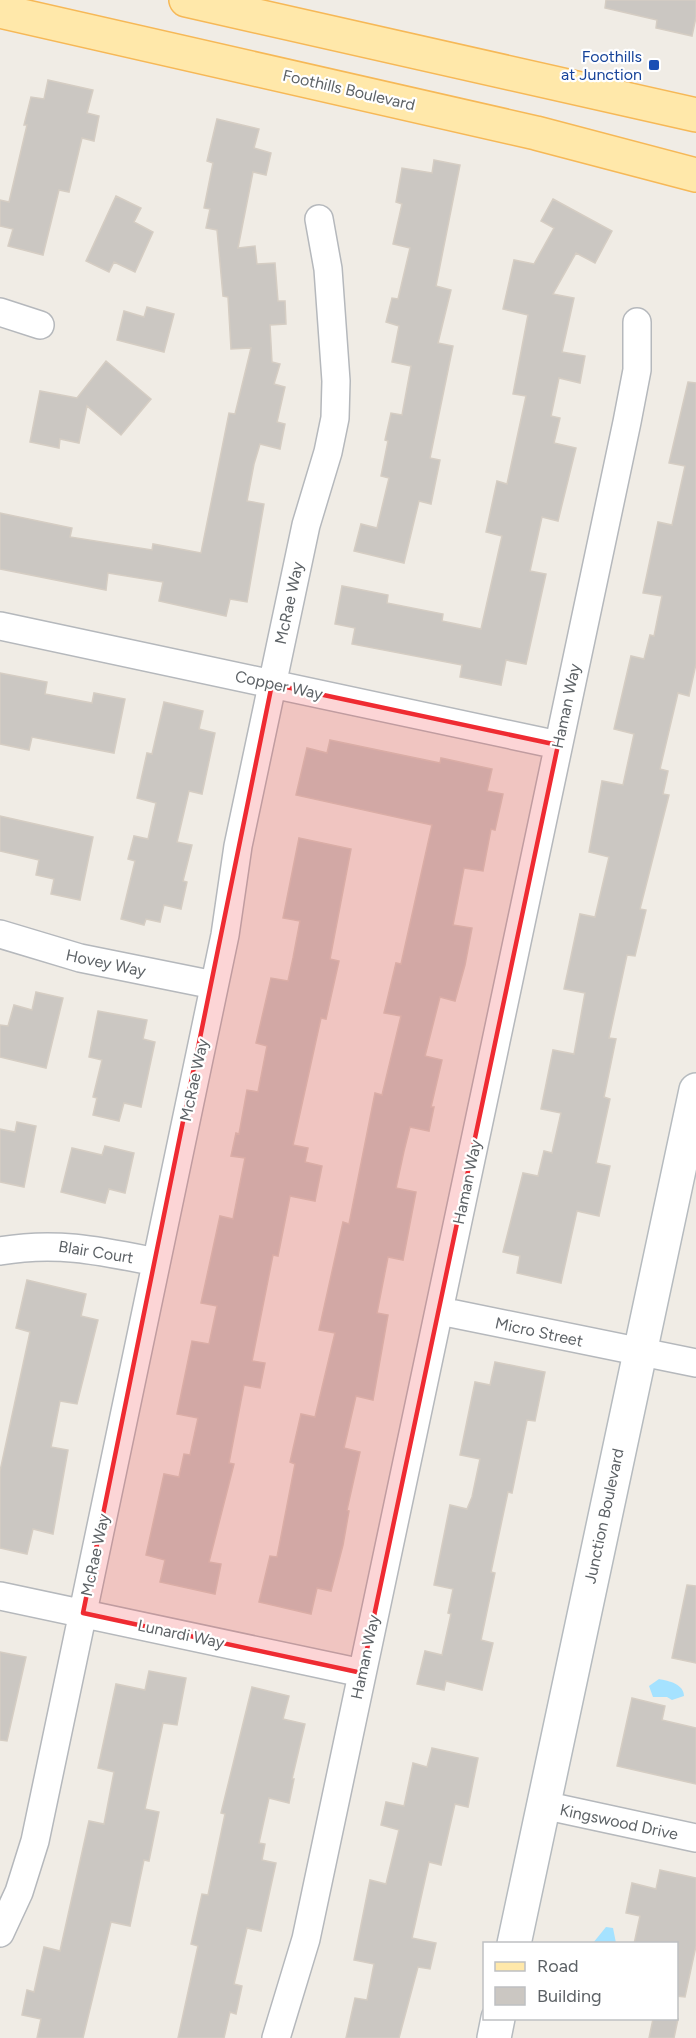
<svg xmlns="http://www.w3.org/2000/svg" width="696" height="2038" font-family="Figtree,sans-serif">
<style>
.water{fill:#a5e2ff}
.building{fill:#cbc7c2;stroke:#d5cdc3;stroke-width:1.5}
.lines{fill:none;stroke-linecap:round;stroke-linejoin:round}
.minor-casing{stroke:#b5b8bc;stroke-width:30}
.secondary-casing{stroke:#b6bbbf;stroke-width:36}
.primary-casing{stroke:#f6b857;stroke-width:36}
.minor{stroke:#fff;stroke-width:27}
.secondary{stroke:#fff;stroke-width:33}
.primary{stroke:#ffe8aa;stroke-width:33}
.marked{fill:#ef2b32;fill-opacity:0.2;stroke:#ef2b32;stroke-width:4.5;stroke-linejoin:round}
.transit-dot{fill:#1a4fb4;stroke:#fff;stroke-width:2}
.labels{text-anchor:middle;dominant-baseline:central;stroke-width:4.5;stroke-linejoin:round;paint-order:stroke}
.transit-label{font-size:16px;fill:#164399;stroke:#fff;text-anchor:end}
.street-label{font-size:16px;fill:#5d6266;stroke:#fff}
</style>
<rect width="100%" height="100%" fill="#f0ece5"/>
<path class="water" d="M659,1679C669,1681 684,1684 684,1696L672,1700L667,1697H653L649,1686Z
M606,1927L613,1928L616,1943H593Z"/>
<path class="building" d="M606,0H696V17L692,36L656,28L657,20L605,8Z
M48,80L93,90L87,113L99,116L94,141L82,138L69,192L59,190L43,255L8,246L13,229L0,226V200L9,202L27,125H24L31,97L44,99Z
M217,119L259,129L254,148L271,153L266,175L253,172L238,248L255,246L257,264L275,263L278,301H285L286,324L270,325L272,362L280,364L274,384L285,387L277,422L285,424L280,449L260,444L254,464L247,501L264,504L247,602L230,599L226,616L159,601L163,582L108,573L106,590L0,569V513L72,528L70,537L152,550L153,544L201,553L229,413L235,414L251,348L231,349L228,297L223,296L217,230L206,228L210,209L204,208L213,163L207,161Z
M434,160L460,165L436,286L451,290L438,343L453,346L430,458L440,460L431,504L419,501L404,563L354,551L361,524L377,528L389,478L381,476L388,441L385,440L391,413L402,415L411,366L392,362L399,326L386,322L392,298L398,299L410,248L393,244L402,204L396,202L402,168L432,173Z
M116,196L141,208L134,222L153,232L135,272L114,262L109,272L86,261Z
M553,199L612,231L595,263L576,253L553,294L574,298L562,352L585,356L580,383L559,378L551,416L560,418L554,443L576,448L558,521L542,517L530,571L546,574L526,664L506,660L501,685L460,677L462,665L352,644L355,628L335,624L342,586L388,595L387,603L443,614L442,621L481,629L502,536L486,532L497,481L507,484L526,396L513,394L528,315L503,309L514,260L534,264L554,228L541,221Z
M147,307L174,314L164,352L117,340L124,311L144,317Z
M106,361L151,399L121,435L87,406L79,443L60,439L59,448L30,442L40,391L77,398Z
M688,382L696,383V664L689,696L678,693L660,769L668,771L663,794L669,795L640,909L646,910L635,956L627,955L609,1038L616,1039L604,1097L610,1099L596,1163L610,1166L599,1216L577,1211L561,1283L517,1273L520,1256L503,1252L523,1173L538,1176L544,1151L552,1153L561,1113L541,1109L553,1050L574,1054L585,993L564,989L580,914L595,917L609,857L589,852L602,781L623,785L634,734L614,729L631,656L644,659L650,635L654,636L662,596L643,593L658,522L672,525L685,466L669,463Z
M0,673L47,682L45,694L92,703L94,693L125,699L114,753L32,737L29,750L0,744Z
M164,702L203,711L199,729L215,733L202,794L189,791L177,842L192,845L183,881L187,882L181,909L164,905L160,922L146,919L144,925L121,919L135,861L128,859L134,836L148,839L156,803L137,798L147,753L152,754Z
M330,740L440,763L441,758L492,769L487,791L503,794L495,830L491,829L483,871L464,868L453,925L472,928L465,965L455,1001L440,997L425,1056L442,1060L431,1107H434L429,1131L410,1127L404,1151L396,1188L416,1192L403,1260L388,1257L377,1313L388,1315L373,1400L356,1396L344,1448L360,1452L347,1510L349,1511L343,1545L331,1591L317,1588L311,1614L259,1602L270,1556L277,1557L295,1464L290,1462L301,1414L315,1417L335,1333L319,1330L343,1222L349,1224L375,1093L382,1095L401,1016L384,1013L396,963L401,964L432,825L296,795L307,748L327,753Z
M0,816L93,837L80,900L51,894L54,879L36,875L39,860L0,851Z
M299,838L351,849L330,959L339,961L326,1019L321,1018L293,1145L308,1148L305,1162L322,1166L315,1201L290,1196L278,1256L273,1255L252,1361L265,1363L260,1388L244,1385L229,1463L234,1464L209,1562L221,1564L215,1594L160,1582L165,1560L146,1555L164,1474L179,1477L184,1454L190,1455L198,1418L177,1414L192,1341L209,1344L217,1306L201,1303L220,1216L233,1219L245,1158L231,1156L236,1133L239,1134L247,1090L258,1092L267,1046L256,1043L271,978L288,981L293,958L300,921L283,918Z
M36,992L63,998L46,1068L0,1057V1025L8,1026L14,1005L32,1010Z
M98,1011L147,1020L143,1039L155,1042L141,1107L124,1103L119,1121L93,1115L97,1098L93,1097L102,1060L89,1057Z
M17,1122L36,1126L24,1187L0,1182V1129L15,1132Z
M105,1146L134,1153L125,1193L109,1189L105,1203L61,1192L72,1148L102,1155Z
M27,1280L86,1294L81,1316L98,1320L77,1404L60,1401L51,1447L68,1450L53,1534L33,1529L27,1554L0,1548V1471L30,1332L16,1328Z
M495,1362L545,1372L535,1421L527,1420L512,1493L508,1492L491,1572L495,1573L481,1640L493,1643L482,1690L446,1681L444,1690L417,1684L425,1651L442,1655L451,1614L448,1613L453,1589L434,1585L450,1505L467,1509L472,1497L480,1459L460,1455L475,1382L490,1385Z
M687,1585L696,1586V1663L672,1658Z
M0,1652L26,1657L7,1741L0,1740Z
M149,1671L186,1678L177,1725L163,1723L145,1809L159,1812L149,1861L144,1860L130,1926L111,1922L83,2038H37L41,2019L22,2015L27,1990L34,1992L44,1947L60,1951L89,1821L104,1824L114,1772L98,1768L116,1684L145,1690Z
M252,1687L289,1696L283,1719L305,1724L292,1779H294L289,1803L269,1798L259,1843L265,1844L262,1860L276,1863L261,1931L247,1928L234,1984L242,1986L236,2014L230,2012L224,2038H178L198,1946L191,1944L202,1894L208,1895L225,1814L221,1813Z
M632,1698L665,1706L662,1720L696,1728V1784L617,1766Z
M432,1748L478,1758L468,1807L455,1804L441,1865L429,1862L412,1938L436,1943L430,1969L418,1967L399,2038H346L355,1998L367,2000L374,1964L354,1960L370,1880L386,1884L399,1830L381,1825L386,1802L404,1806L413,1763L427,1767Z
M660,1870L696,1878V1946L685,1997L676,1996V1944H634L640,1916L626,1913L632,1883L656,1889Z
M653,2019H678L674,2038H649Z"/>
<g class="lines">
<g class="minor-casing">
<path id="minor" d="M0,312L40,325
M0,626L558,745
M0,934L80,958L214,985
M0,1251C57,1241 101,1251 156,1262
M440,1311L696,1363
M0,1596L362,1673
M543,1805L696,1838
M0,1933L19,1892L35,1841L225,935L238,846L306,525L328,452L335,418L336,381L328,269L319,219
M276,2038L306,1939L627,422L637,370V322"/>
</g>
<g class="secondary-casing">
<path id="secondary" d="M514,1944L696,1090
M494,2038L498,2018"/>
</g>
<g class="primary-casing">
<path id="primary" d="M186,0L696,115
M0,11L536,133L696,175"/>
</g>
<use href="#minor" class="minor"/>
<use href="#secondary" class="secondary"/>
<use href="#primary" class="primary"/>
</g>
<path class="marked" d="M272,684L558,745L362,1673L83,1613Z"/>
<rect class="transit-dot" x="648" y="59" width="12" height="12" rx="3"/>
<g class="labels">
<g class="transit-label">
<text x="642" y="56">Foothills<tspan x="642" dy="18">at Junction</tspan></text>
</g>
<g class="street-label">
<text transform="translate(349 90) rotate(13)">Foothills Boulevard</text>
<text transform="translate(289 603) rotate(-78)">McRae Way</text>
<text transform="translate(279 685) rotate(12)">Copper Way</text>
<text transform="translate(566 706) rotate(-78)">Haman Way</text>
<text transform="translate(106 963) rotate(12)">Hovey Way</text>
<text transform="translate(194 1080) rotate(-78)">McRae Way</text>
<text transform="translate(467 1182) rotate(-78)">Haman Way</text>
<text transform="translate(96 1252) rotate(9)">Blair Court</text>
<text transform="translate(539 1332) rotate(12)">Micro Street</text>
<text transform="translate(604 1516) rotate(-78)">Junction Boulevard</text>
<text transform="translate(95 1555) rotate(-78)">McRae Way</text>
<text transform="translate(181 1634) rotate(12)">Lunardi Way</text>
<text transform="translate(365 1657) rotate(-78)">Haman Way</text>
<text transform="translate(619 1822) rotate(12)">Kingswood Drive</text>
</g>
</g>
<rect x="483" y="1942" width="195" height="78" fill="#ffffff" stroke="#bec0c2" stroke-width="1.5"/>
<rect x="495" y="1962" width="30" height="9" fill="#ffe8aa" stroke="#bec0c2" stroke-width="1.5"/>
<text x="537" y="1972" font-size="18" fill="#5d6266">Road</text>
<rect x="495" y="1987" width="30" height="18" fill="#cbc7c2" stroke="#bec0c2" stroke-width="1.5"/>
<text x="537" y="2002" font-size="18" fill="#5d6266">Building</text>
</svg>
